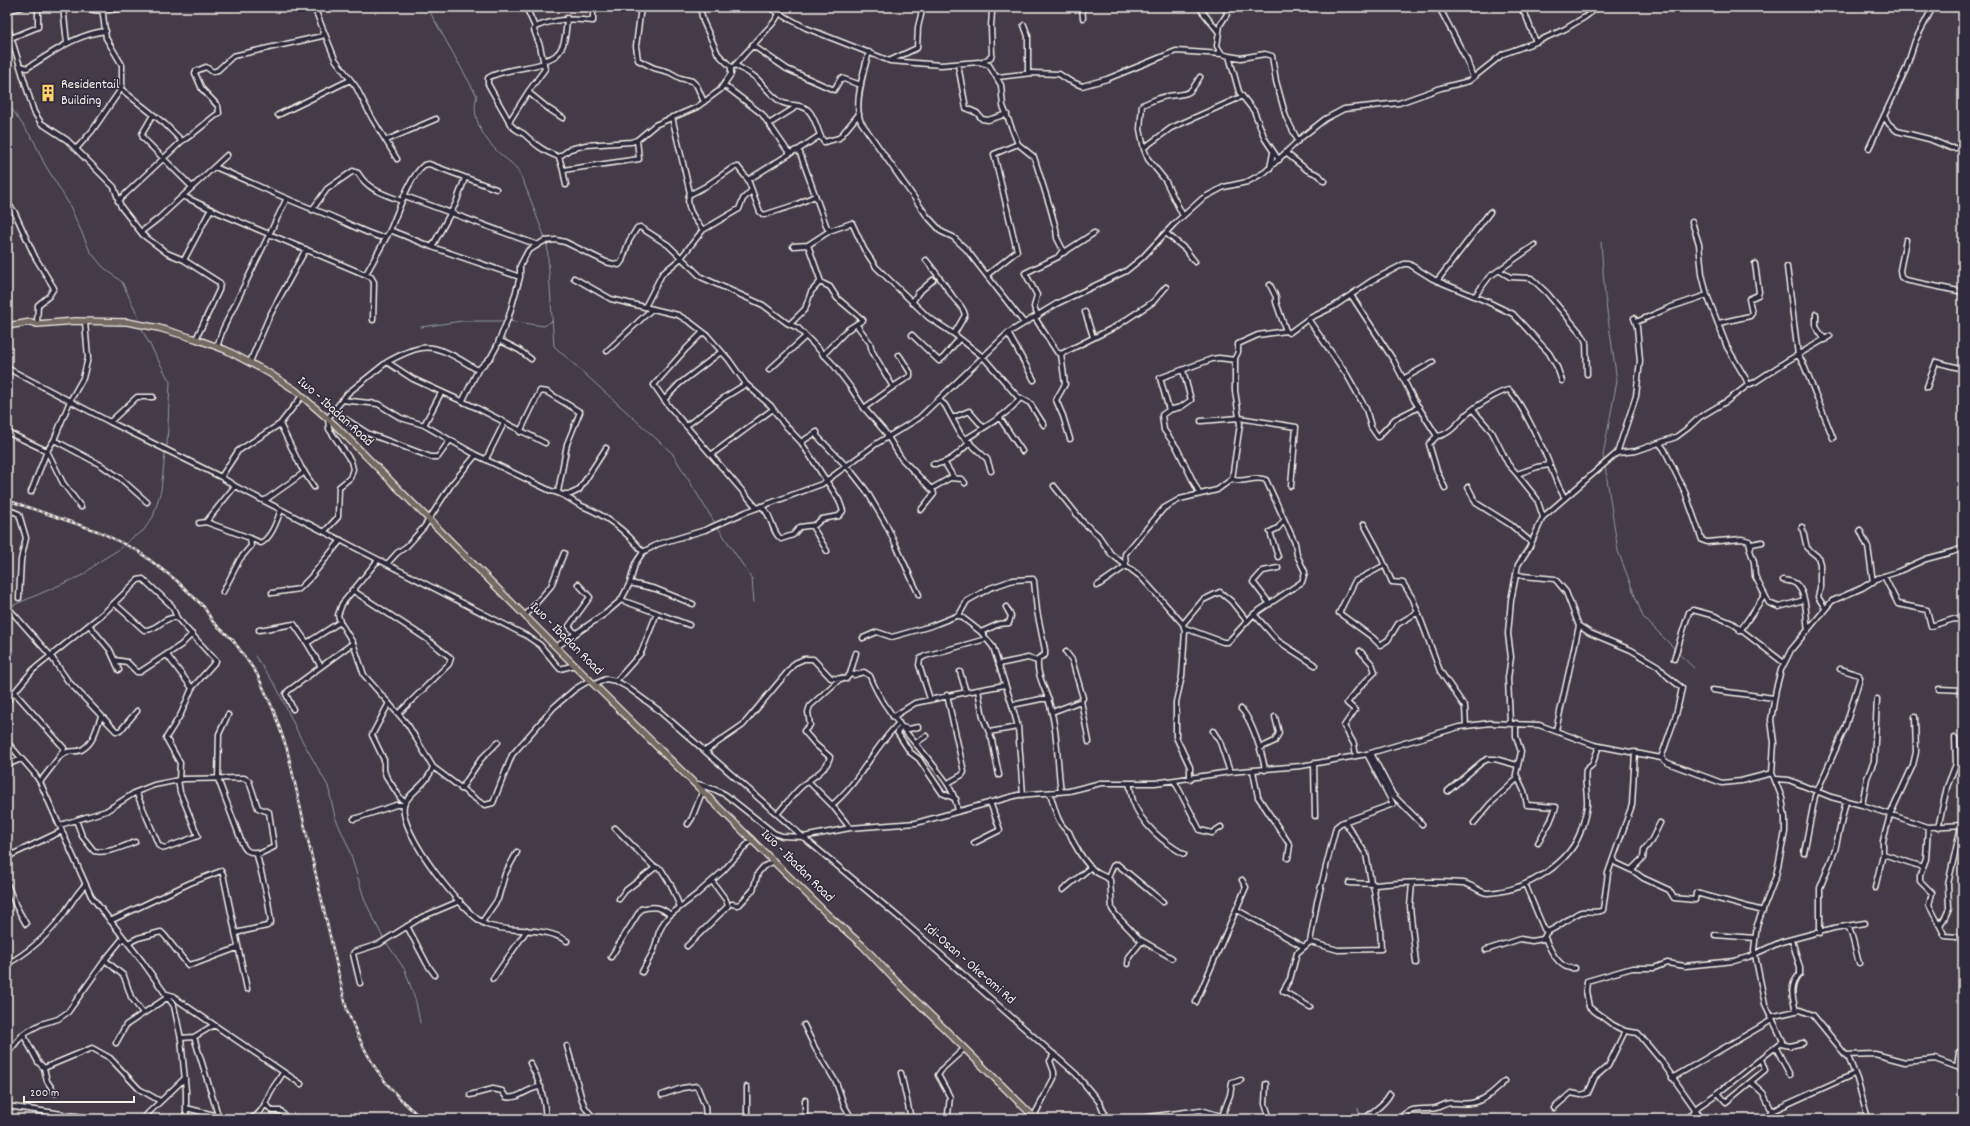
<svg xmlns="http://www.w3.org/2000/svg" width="1970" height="1126" font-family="Dekko,sans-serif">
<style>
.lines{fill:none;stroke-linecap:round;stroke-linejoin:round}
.stream{stroke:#8f9da2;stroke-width:1}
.minor-casing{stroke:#f4f1e8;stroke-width:7}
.major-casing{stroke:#f4f1e8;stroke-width:8}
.minor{stroke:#2f2a3d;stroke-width:4}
.major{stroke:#756964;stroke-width:5.5}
.rail-casing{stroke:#f4f1e8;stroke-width:2.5}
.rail{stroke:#2f2a3d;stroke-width:1;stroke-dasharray:3;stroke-linecap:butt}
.labels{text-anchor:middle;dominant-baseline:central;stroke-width:3;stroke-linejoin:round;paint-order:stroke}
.poi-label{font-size:14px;fill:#f4f1e8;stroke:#2f2a3d;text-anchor:start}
.street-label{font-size:14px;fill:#f4f1e8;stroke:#2f2a3d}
</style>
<rect width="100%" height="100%" fill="#443a48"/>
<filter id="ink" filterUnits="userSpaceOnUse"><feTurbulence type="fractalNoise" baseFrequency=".025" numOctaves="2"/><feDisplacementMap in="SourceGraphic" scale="8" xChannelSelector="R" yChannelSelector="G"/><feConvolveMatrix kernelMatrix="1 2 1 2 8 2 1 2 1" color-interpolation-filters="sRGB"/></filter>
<g filter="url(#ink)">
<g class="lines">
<path class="stream" d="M431,7V14L477,96C470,117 484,139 499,153C504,158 513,163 517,169C529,191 536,217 546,240
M7,99L9,105L34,141L44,163L69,204L90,251L102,266L122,282L139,318
M1601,242L1605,297L1617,381L1603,455L1604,462
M547,243L554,346L672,453L715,523
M509,321L544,326L552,321
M421,327L462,321H506
M142,330L170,382L167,446
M1605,466L1618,551L1643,617L1675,649
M717,526L752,579L754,603
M7,608L83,575L97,563L118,550L132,538L143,531L153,517L161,490L165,454
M1677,652L1694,668
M255,656L276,686L299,735L328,786L335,817L348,846L365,901L384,940
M386,942L405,970L416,1002L420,1023
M1358,1108L1361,1119"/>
<g class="minor-casing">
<path id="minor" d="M63,7L67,43
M65,7L103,11L131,7
M314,7L335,59L356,87L372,118L397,159
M526,7L535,27L534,30L540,46L545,69L528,92L509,122C512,129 518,130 524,134C536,145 543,151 559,157
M641,7L636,46L638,60L654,68L669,72L680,78L692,81L697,86L704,102
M768,7L806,28L890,61L941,65L979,62L989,65L1001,85L1003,106L1018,144L1034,157L1050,207L1056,229L1057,238L1063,250L1058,257L1025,273L1037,295L1034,307L1038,316
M1082,7L1083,18
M1207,7L1202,11L1218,31
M1226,7L1227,14L1220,25L1217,46L1222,54L1229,56L1239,92L1254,111L1265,139L1279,160
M1439,7L1467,60L1473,78
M1520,7L1526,16L1536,42
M7,11L22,7
M7,24L34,112L41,123L67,140L114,187L121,207L143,235L167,253L184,260L220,283L219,290L196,339
M1024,25L1028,36V73
M535,27C555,19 572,18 593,21V7
M11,38L38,27V7
M752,45L787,69L834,90L841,78L861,85
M869,52C864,69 853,106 861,122L927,216L942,232L953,237L966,249L1024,323
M1229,56L1241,58L1265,54L1272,56L1276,81L1286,117L1298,141
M544,60C565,58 566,35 567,18
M891,60L917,48L918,27L923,7
M983,62L991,57L992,54L991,26L992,12
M735,65C742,69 750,73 756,78C764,85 772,97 781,102C790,107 800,103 808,110C817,119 817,133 824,142L839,138L859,114
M958,65L966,108L977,113L982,119L988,120L1007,114
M21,66L27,68C52,53 76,34 106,31
M734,66L774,22L779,14
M998,77L1032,73L1059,74L1068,80L1082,86L1107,79L1176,51L1222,54
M724,85L762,114L787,150L791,153L748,180
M121,89L165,124L182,141
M528,92L549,109L563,118
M153,115L142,134L143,138L192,187
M278,115L350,80
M1884,116L1889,124L1897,131L1929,139L1951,148H1956
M672,117L690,193
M509,121L488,84V78C499,70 530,68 544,63
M769,124L793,109L795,106
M387,140L436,119
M1145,147L1171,128L1241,97
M1869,148L1906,69L1915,41L1933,7
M76,149L92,131L119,92L122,85V65L106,38L102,7
M798,150L819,136
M791,153L796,150L800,153L827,228L832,230L852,223L864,249L876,267L928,317L954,334L983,357L1017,396L1030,403L1044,425
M1286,153L1307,170L1319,175L1324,181
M215,167C251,182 286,200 323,213C342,220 360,231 380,237L387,236L390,230C398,212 409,177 424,165L429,164L496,189
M1270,168L1273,153
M563,170L639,159L637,140
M566,185L563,170L559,157L570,149L586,145L631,142L637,140L655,125L697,107L720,90L731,74V67L718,54L703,21L700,7
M183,196L219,213L371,277L374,282L373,320
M405,196L538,245
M118,201L182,141C195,134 206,122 219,113L218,106L202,89L195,73L196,71L206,67L213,72L218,70L233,56L322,36L323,30
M7,203L14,211L35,257L54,288L49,296L38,305L37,324
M312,210L327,189L353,171L358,173C368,190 384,194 402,201
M1183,216L1165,180L1148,159L1144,149L1140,129L1142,105C1150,102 1159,97 1168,96C1189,93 1188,97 1200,77
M1692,222L1699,244L1702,274L1707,295L1727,347L1746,379L1748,385
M390,230L432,247L520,277
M703,230C696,220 685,209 689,195L706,186L734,167H738L748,180L760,212L764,215L795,205L815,196
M141,232L159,218L227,155
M1166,233L1185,249L1195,262
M1906,240L1900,270L1901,277L1905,280L1963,292
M808,245L821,282
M793,246L808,245L831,230
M432,247L456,203L465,178
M1063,253L1094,233
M184,260L211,209
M926,260C936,272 944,284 953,297C958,304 963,306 965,315L954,334
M1787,267L1798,355L1803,363L1833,438
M1500,271L1510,277L1531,278L1547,293L1583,336L1586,342L1587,374
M366,274L387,236
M987,275L1017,251L994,154L1018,144
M574,278L611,299L678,315L690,322L707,335L729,360L746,384L771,406L783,423L801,442L839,500L843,511L839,516L822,519L815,525L800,527L793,535L781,539C771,532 773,515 761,506
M1437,281L1490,212
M1270,285L1276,297V302L1286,331
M1351,295L1394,361L1414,400L1437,436C1449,436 1459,421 1467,414C1475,407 1499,391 1509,390C1522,404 1534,431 1543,449C1551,465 1555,483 1565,498
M1475,296L1489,277L1535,245
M912,303L918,293L933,280
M645,307L662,274L680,259L703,230L739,209L743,199L751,191
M1085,312L1093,337
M1816,314V327L1825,340
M1035,318L1057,352L1061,354L1115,327L1153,302L1166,287
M1308,319L1347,375L1366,409L1371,427L1378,437L1395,419L1419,407
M1636,322L1671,307L1707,295
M1719,323L1750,316L1752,313L1749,299L1758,295L1759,292L1755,264
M790,324L805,309L811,292L820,282L830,287L837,298L863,320L847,330L823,355
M856,324L870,343L872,351L893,387L864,408
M703,332L686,349L654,385L668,405L757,508
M1008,333L1034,380
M912,335L939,361L944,357L959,339
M499,340L519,350L531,359
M217,347L223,329L286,200
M607,351L652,309
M1061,354L1065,384L1056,400L1063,416L1070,439
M250,362L269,317L306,249
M387,362C398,356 409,350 421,348C440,344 463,362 478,370
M7,368L110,422L221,477L235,486L527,636L540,645L560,669L575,665
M769,370L806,336
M1403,379L1433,362
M893,387L910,376V372L899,355
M1927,387L1936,362L1963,369
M342,400L378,404L401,418L424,425L476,455L551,491C564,493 571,501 582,506C605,515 627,532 643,552
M664,400L679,384L721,352
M939,400L945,405L961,435L987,459L991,471
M462,402L478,370L491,357L497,346L509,316L520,277V266L528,251L544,241L556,240L565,242L606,262L619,265L622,261L629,241L637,228L640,227L668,245L701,277L763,305L787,323L798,328L832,363L851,388L864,408L885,432L901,458L933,491L934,494L921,510
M1962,405H1963
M1169,410L1181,407L1191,400L1183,370
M1473,410L1492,432L1508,464L1517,474L1537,467L1549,465
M333,411L367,433L431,457H438L450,440
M999,417L1022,451
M952,418L969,411L983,427
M1201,421L1239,418L1296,427L1291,486
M110,422L137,397H153
M280,424L301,467L314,487
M424,425L441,393
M686,426L725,397L746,384
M7,432L47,451L63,483L81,507
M520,432L540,391L547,392L580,412L567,444L558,492
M1437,436L1429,444L1437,471L1445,488
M966,439C984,427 1008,415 1020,398
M54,440L101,465L120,478L147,502
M801,442L817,432V436L851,471L866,490L887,526L919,595
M1660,444L1664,449L1685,492L1702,540L1707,542L1742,539L1749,541L1750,546
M1617,453L1636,451L1676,437L1688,428L1700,417L1727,401L1748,385L1755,382L1787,361L1830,336
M711,455L773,409
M486,459L504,423
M944,462L954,478
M933,464C948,465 960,452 970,442
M1517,474L1537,499L1543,517
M221,477L238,451L280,424L302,396
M1054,486L1083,522L1098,535L1111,554L1141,577L1183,624L1185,631L1182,676L1176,702V737L1190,767V779
M1468,487L1476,503L1511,525L1531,542
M931,489L950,478L962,479L965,483
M31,492L47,451L54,440L70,401L83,378L88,358L85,322
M1199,493L1177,448L1164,430L1162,415L1169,410L1160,378L1212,359L1219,358L1235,360
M565,494H571L579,490L606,448
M264,501L302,474L304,471
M7,509L19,514L26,538L21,560L19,598
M206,522L235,486
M199,523L206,522L250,538
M1364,524L1378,550L1392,582L1403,583L1413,599L1440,671L1465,707L1466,726
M812,526L827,551
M1802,527L1807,548L1818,557L1820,564V588L1818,597L1825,608
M1860,530L1868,547L1873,582
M325,531L338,517L339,487L350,478L353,469L351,461L329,429L328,418L348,393L387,362L413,379L477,408L545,443
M1762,542L1752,544L1750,550L1754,562L1755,576L1769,603L1779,607L1804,600
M1278,557L1270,532L1278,528L1284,520
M378,560L342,604L338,615L340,622L353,643L364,675L408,725L433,767L481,803L485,805L493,803L512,755L554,707L575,689L590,680
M387,564L397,553L407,546L424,527L451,485L476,455
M1385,565L1355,581L1339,613L1372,637L1380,645L1388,640L1398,624L1418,612
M1126,566L1125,554L1164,508L1180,499L1217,490L1232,479L1240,424L1235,391V358L1238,352V344L1258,335L1286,331L1289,333L1308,319L1333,307L1373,280L1404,264H1409L1433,279L1486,301L1513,314L1549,353L1557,367L1562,381
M1516,574L1523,576L1555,579L1566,592L1579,626L1556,730
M1884,576L1898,604L1927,610L1931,626L1954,619L1963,620
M1783,580C1788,581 1795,581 1798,586C1807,596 1806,618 1808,631
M630,583L656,589L693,604
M1097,586L1126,566
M352,590L427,639L451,658L449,664L399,713
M223,592L240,559L251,546L250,538L261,543C272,537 277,520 281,510
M272,593L299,589L310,578L341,540
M114,603L144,630C157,631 163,616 177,618
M1270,604L1253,582L1263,571L1278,568
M12,612L50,655L68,681L116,731H120L137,711
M657,613L689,625
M1254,614L1278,641L1315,665
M525,616L551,586L564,553
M1183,624L1203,600L1220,592L1231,601L1247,621
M89,625L110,650L119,670
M1579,626L1590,633L1631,650L1658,666L1667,676L1682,688L1676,715L1661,758
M1185,628L1223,642H1228L1254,614L1302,582L1305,572L1297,555L1295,543L1266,480C1255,475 1243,484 1232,479
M259,630L294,624L307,643L340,622
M1740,631L1764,596
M981,632L999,624L1009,623L1011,616L1006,607
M575,633L569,626L590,597L578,584
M863,638L877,632L892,637L931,626L959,615
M307,643L320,665
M556,647L606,613L621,600L630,583L635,564L643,552L658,544L705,530L746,512L822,484L876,444L919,418L1008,333L1058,303L1126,271L1142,258L1174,224L1203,198L1224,187L1247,182L1265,172L1302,137L1325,119L1344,109L1399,103L1441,88L1469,81L1503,54L1536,42L1565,29L1585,17L1598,7
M167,655L192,688
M1674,659L1689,612L1693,610L1715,616L1732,623L1784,663
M115,660L127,662L137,672H140L181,645L192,634
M999,664L1028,658L1037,661
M960,672L966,692L1005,685
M850,674L856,653
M616,681L641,653L657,613L621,600
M595,684L606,679L616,681L627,687L657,709L803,837L902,920L1076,1074L1100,1103L1107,1119
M1939,689L1963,690
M978,690L983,717L992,740L999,775
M1712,690L1774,698
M14,692L64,748L60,756L40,782
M947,695L964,772L962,775L948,783
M930,699L919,665L920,659L925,656L986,639
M7,701L33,670L105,612L138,580L143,579L172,606L177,618L216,661L192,688L181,714L166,738L180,763L179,780
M1081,701L1089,742
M389,703L372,735L384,760V770L386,776L401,799L405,802
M1012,705L1041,699H1049
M293,709L286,694L288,691L353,643
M1241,709C1251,718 1263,755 1265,770
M1052,712L1081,701L1083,698L1072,660L1066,652
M228,715L219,734L218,779L242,843C245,850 248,853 256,852L257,855L268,901L271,922L267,926L235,933
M893,717L915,703L967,692
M1915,717L1916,752L1913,765L1890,815L1883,841V854L1923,867
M1510,723L1508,678L1511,657L1508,634L1511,600L1518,565L1529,548L1543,517L1617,453L1636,396L1640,361L1637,327L1634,318
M1516,723V736L1521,752L1516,774L1524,791L1527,805L1556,807L1550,822L1538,843
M918,727L909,729L902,727L897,732L910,752L919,759L942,793L956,799
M1213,731L1220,742L1230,772
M989,732L1018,727
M7,742L34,773L40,782L91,896L142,961L174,1006L181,1039L186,1091V1119
M916,743L926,736
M1260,748L1275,741L1279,733L1275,717
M705,751L743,725L795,663L804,659H813L831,678L846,679L850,674L854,675L864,672L870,676C882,708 909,735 930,761C943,777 954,789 958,811
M1371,753L1393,795L1422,824
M63,754C70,749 75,753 81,750C94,744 96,728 101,717
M1356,756L1354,744L1344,726L1355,710L1347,703L1360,687L1375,672L1372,664L1360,651
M1314,763L1315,816
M7,765L21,759
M433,767C427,786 407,793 404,806C398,831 464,916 487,925C513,934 542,925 567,941
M1253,771L1258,797L1290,845L1288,858
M1776,779L1789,780L1831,797L1862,805L1928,827L1963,825
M809,782L832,805L850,828
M1175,782L1200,830L1212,833L1221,827
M1129,783C1131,789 1131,795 1133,801C1141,824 1164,843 1184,854
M698,784L716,790L726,795L774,833L782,836L803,837L850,828L916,823L1018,795L1069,791L1101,783H1155L1230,772L1301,766L1367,754L1459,727L1490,723L1539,725L1594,745L1661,758L1668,763L1722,783L1741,781L1772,773
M461,789L481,759L498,742
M1448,791L1482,762L1488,759H1495L1517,765
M136,792L159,846L165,848L198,836L180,792L178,780
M1050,793C1054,805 1057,825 1069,832C1074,845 1084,863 1096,872C1100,875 1106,876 1110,880L1112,909L1116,915L1139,939L1172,958
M1023,795L1018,727L1012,705L993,647L981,632L959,615L967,601L990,588L1013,580L1033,579L1034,581L1037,611L1045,650V655L1039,658C1034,670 1046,690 1049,702C1058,732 1057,762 1061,792
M832,805C860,782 873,748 899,723
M1862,805L1867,778L1874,761L1877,699
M777,814C786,804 793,794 802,786C811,778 827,770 830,757L816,745L804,731L810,725L808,712L810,706L841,678
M354,819L396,805H404
M76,820L82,836L94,851C107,854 122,847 135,842
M1345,822L1366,854L1371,882L1375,885C1404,882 1434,881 1463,883C1472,884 1480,893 1488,893C1525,891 1572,864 1582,827C1584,819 1588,808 1587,800C1587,789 1584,781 1586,770L1592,765L1599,746
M1474,823L1490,804L1517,779
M688,824L692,818L703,790
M60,825L106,811L136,792L154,785L184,779L244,778L249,781L258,808L269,812L274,847L257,855
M1928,827L1926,859L1920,875V881L1932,893L1929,905L1945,936L1957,937L1963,941
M615,828L654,867L661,869L671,885L680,907
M1938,828L1947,787L1956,764L1955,738
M974,843L1000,830L990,802
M1804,853L1815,796L1845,728L1860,678L1859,675L1840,669
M7,857L62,831
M1614,859L1616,863L1631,870L1643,858L1644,850L1651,841L1660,823
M1632,870L1643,878L1669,890L1674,898L1695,900L1696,893L1763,911
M1108,878L1113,866L1117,864L1163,902
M1412,883L1410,907L1416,963
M7,884L16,906L26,924
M1525,884L1544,929L1547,932C1560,927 1569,917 1581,912C1588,910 1596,914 1603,910L1608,873L1632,805L1635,752
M1875,888L1883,854
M1063,890L1091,867
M619,899L625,891L656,867
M732,904L737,905L740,904L753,890L758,873L763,867L774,861
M1237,910L1304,947
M110,921L190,883L221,871L223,874L247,989
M482,922L498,899L505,874L517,852
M1940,925L1944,919L1949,908L1948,884L1961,826
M407,926L427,964L435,975
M1848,926C1854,938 1855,951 1859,963
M1820,933V888L1835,850L1846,801
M1715,935L1755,938
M1545,938C1550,950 1560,971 1575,968
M1792,940L1800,968V974C1789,985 1792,997 1796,1011
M1310,942L1338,950L1381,949L1380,928L1373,884L1349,883
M128,943L138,938L161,932L165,936L188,965L197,963L237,948
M687,946L728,906L726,900L712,881
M1486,950L1520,939L1532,941L1543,939L1547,932
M611,957L641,909C652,906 661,906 670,915
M105,960L124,976L131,997L143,1013
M7,964C28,953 49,934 63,915C70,905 76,894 85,885
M1128,964L1129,957L1142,941
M642,972L654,950L659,932L664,922L670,915L697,894L723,871L752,839
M493,979L527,930
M360,983L353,954L354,952L379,944L422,917L460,901
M167,994L174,996L179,1001L301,1084
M1196,1002L1246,887L1242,880
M1310,1007L1283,991L1290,979L1297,953L1310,942L1317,902L1336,827L1341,823L1393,804L1367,754
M1770,1017L1800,1010L1813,1015L1849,1059L1857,1079L1868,1119
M804,1025L815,1048L836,1082L844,1105L852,1119
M23,1034L38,1062L44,1068L92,1048L110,1058L139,1089L160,1101
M194,1037L218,1115
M181,1038L194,1037L214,1025
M116,1043L126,1025L168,997
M1781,1044L1790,1046L1803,1043
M567,1046L582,1100L586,1109L595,1119
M1776,1048L1790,1075
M7,1054L23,1034L41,1024L58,1019L68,1012L105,960L123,938
M1845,1055L1875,1054L1905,1062L1935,1059L1957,1067L1959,1052
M530,1063C540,1081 545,1098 546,1119
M1957,1067L1963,1069
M44,1068L47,1081L55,1093
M901,1073L911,1119
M1672,1078L1772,1020
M1752,1083L1763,1093L1772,1111
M1266,1084L1265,1104L1270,1119
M747,1087V1119
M1718,1093L1726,1102L1765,1070L1761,1059
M470,1095L493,1089L502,1091L506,1097C519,1100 528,1087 541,1087
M662,1095L682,1088L697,1086L705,1106L706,1119
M805,1100V1119
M265,1104L273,1111H281L287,1119
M7,1106L97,1119
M186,1108L226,1118L236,1119
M1554,1108L1571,1093L1581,1095L1588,1093L1595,1077L1608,1066L1625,1031
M1034,1116L1054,1078V1072L1050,1061L1054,1054
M1222,1116L1230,1095L1232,1083L1241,1080
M142,1119L185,1078
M250,1119C263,1114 265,1102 271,1091C275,1084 280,1079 283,1072
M566,1119L573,1117L593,1116
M950,1119L948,1114L950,1097L938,1075L943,1068L964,1049
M1118,1119L1141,1118L1201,1110L1231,1119
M1365,1119C1374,1109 1383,1107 1390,1094
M1400,1119C1410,1105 1422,1111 1436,1108C1441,1107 1445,1103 1451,1103C1459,1103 1467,1105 1475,1102C1487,1099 1496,1089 1505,1081
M1686,1119L1699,1106L1718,1093L1783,1041L1765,1004L1754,950L1757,925L1776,876L1785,832V818L1782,798L1772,773L1774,743L1771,720L1776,689L1781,670L1791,650L1832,601L1862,588L1878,578L1897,572L1926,559L1952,552L1963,548
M1702,1119L1662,1062L1638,1033L1625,1031L1613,1025L1589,1007L1586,991L1587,981L1632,968H1654L1667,963L1685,966L1734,961L1748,957L1781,942L1834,928L1865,923
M1771,1119L1769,1114L1772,1111L1854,1074"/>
</g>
<g class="major-casing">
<path id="major" d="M7,326L31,322L37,324L76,321L127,322L159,328L196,339L226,350L269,373L295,390L336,426L556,647L827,914L863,946L893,978L1036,1119"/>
</g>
<use href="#minor" class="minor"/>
<use href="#major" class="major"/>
<g class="rail-casing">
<path id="rail" d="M7,500L100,532L138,551L176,580L204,607L213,622L233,640L257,674L273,709L287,749L347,1010C366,1057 383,1088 423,1119"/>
</g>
<use href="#rail" class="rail"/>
</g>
</g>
<defs>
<g id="building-bare" transform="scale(1.38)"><path d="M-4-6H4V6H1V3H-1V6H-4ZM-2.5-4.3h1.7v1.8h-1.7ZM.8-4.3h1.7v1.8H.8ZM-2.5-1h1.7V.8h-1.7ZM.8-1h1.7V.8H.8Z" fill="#ffd166" stroke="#2f2a3d" stroke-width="2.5" paint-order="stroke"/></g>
</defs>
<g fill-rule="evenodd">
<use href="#building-bare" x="48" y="93"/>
</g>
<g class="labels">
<g class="poi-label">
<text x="61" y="85">Residentail<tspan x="61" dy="16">Building</tspan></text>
</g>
<g class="street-label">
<text transform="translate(335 412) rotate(42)">Iwo - Ibadan Road</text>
<text transform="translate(566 639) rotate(45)">Iwo - Ibadan Road</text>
<text transform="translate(797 866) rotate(45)">Iwo - Ibadan Road</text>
<text transform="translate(969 964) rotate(41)">Idi-Osan - Oke-omi Rd</text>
</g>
</g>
<rect width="1970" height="1126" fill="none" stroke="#2f2a3d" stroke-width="24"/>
<rect x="12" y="12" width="1946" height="1102" fill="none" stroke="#f4f1e8" stroke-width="1.5" filter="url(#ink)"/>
<path d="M24 1096v6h110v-6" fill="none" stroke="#f4f1e8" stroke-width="2"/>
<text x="30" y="1096" font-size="12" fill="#f4f1e8" stroke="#2f2a3d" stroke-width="3" paint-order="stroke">200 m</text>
</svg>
